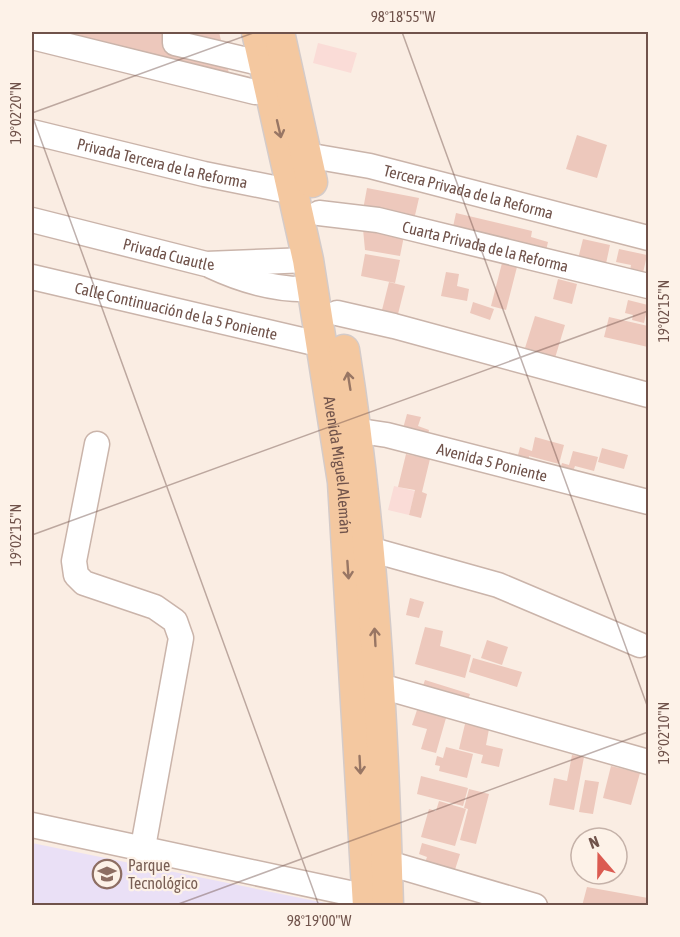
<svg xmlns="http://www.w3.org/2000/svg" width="680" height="937" font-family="'Asap Condensed',sans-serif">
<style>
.commercial{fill:#fadcd7}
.education{fill:#eae0f6}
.building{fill:#edc8bc}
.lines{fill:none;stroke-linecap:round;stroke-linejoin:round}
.minor-casing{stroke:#cab4aa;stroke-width:27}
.major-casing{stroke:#d4cbc9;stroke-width:33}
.minor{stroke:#fff;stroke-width:24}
.major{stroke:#f4c8a0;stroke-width:30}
.oneway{stroke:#987664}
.ticks{fill:none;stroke:#70534b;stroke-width:1.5;stroke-opacity:0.45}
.labels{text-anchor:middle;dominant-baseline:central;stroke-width:4.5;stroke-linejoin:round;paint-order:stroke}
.street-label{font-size:16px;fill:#70534b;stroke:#fdf2e8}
.education-label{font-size:16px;fill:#785e54;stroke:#fdf2e8;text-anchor:start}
.neatline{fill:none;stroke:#70534b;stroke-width:2}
.ticks-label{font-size:15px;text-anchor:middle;fill:#70534b}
</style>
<rect width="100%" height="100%" fill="#faede3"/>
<path class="commercial" d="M318,43L357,53L351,73L313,63Z
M394,486L415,491L409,515L388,510Z"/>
<path class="education" d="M32,843L335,905H32Z"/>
<path class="building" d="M65,32H219L231,82L63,39Z
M577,135L607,145L597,178L566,169Z
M367,188L419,198L413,224L362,215Z
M456,213L532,231L531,237L548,242L544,259L451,236Z
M363,229L404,236L400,256L365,250Z
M583,239L610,245L604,273L576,267Z
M619,249L647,255L641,282L628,280L631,265L616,262Z
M365,254L400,260L395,283L361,276Z
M502,263L517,267L506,310L491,306Z
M446,272L459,274L457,286L469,289L467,301L441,296Z
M558,279L577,284L572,304L553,299Z
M389,282L405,286L398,314L382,310Z
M628,300L648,305V315L646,314L644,323L632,320L633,315L625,313Z
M473,302L494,309L490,320L470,313Z
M535,316L565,325L555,358L525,348Z
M609,317L648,326V347L604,337Z
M407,414L421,417L418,426L429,430L427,439L402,432Z
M535,437L564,445L559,464L529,456L528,463L517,459L520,447L532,451Z
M602,448L628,455L624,469L598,462Z
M573,451L598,457L594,471L575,466L571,477L559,473L562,463L569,465Z
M406,454L430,459L422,492L427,494L421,518L409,515L415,490L398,487Z
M410,598L424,602L419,618L406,615Z
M425,627L443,631L440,646L471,655L465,678L415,664Z
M487,640L508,647L502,665L481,658Z
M473,658L522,672L517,687L469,672Z
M425,680L470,694L464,711L419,697Z
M417,710L446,718L436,753L421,749L427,729L412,725Z
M465,724L489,729L486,745L503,749L499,767L481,763L483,755L459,749Z
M446,747L473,754L467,778L439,771L440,766L435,765L437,756L443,758Z
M572,755L584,757L574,810L549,805L554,778L567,781Z
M611,766L640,773L631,805L603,798Z
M421,776L468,788L463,806L417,794Z
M585,780L599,782L593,814L579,812Z
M469,789L489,794L476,844L460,840L468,809L464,808Z
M439,801L466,809L455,846L421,837L429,809L436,811Z
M422,843L460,854L452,879L424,865L427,857L419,854Z
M587,887L648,898V906H582Z"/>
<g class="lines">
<g class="minor-casing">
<g id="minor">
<path d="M175,32V43L264,64"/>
<path d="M32,37L255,92L286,90"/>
<path id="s1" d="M32,132L204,174L294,192"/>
<path id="s2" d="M291,158L306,155L370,166L648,238"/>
<path id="s3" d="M319,213L378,220L648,286"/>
<path id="s4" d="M32,220L206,264L308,260"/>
<path d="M211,266C243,281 276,291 313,289"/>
<path id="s5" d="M32,277L323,345"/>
<path d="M337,313L394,326L648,395"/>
<path id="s6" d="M340,428L387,435L648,502"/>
<path d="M97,444L74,561L76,575L84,583L155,607L175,621L181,638L143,847"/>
<path d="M369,549L498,585L640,645"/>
<path d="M377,685L648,762"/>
<path d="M32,825L354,894L383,897"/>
<path d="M388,863L535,906"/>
</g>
</g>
<g class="major-casing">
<g id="major">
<path id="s7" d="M257,32L308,260L343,482L368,906"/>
<path d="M279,32L312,182"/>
<path d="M344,350C373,533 383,720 388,906"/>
</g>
</g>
<use href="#minor" class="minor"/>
<use href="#major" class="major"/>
</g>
<defs><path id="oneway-shaft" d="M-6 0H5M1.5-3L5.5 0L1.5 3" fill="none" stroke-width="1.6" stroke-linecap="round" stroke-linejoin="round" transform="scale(1.5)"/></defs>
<g class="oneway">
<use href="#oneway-shaft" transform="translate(279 129) rotate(77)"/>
<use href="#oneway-shaft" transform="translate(349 381) rotate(-99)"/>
<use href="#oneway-shaft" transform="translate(348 570) rotate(86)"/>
<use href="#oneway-shaft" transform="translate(375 637) rotate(-93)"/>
<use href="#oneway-shaft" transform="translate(360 765) rotate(87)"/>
</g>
<path class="ticks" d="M402,32L648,708M32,113L256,32M32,115L319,906M32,535L648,311M173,906L648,732"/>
<defs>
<g id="school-ring" transform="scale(1.5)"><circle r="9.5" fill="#fdf2e8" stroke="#8d6e63" stroke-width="1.5"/><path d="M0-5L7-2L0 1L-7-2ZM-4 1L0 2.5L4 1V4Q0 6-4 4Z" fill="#8d6e63"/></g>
</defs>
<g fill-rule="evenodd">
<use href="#school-ring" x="107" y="874"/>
</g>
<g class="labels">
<g class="street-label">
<text stroke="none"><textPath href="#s1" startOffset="134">Privada Tercera de la Reforma</textPath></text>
<text stroke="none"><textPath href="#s2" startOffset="182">Tercera Privada de la Reforma</textPath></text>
<text stroke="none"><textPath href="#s3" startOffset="170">Cuarta Privada de la Reforma</textPath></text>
<text stroke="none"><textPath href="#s4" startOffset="141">Privada Cuautle</textPath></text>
<text stroke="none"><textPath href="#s5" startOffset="148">Calle Continuación de la 5 Poniente</textPath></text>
<text stroke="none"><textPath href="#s6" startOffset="156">Avenida 5 Poniente</textPath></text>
<text stroke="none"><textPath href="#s7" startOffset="441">Avenida Miguel Alemán</textPath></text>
</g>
<g class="education-label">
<text x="128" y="865">Parque<tspan x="128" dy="18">Tecnológico</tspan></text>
</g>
</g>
<rect width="680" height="937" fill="none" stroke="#fdf2e8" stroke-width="66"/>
<g transform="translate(599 856) rotate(340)"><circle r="28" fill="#fdf2e8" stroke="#c5b2a9" stroke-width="1.5"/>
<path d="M0-4.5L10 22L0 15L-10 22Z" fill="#db5b51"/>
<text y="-9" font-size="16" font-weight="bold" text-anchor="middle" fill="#70534b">N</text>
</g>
<rect x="33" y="33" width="614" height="871" class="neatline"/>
<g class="ticks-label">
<text x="403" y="22">98°18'55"W</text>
<text transform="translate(16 113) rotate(-90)" y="5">19°02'20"N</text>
<text transform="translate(664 311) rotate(-90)" y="5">19°02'15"N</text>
<text transform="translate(16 535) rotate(-90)" y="5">19°02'15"N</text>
<text transform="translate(664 733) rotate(-90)" y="5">19°02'10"N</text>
<text x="319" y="926">98°19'00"W</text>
</g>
</svg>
